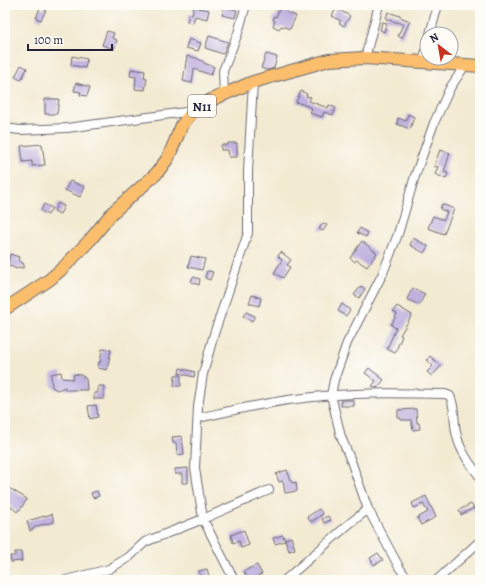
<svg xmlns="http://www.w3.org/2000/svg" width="485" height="585" font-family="Alegreya,serif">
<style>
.building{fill:#bfb1df}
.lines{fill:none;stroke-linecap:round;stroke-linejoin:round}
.minor-casing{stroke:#6b6870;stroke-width:10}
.highway-casing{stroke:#6b6870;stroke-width:14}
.minor{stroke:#fff;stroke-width:8}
.highway{stroke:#fabe6d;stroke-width:12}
.labels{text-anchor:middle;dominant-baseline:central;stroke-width:3;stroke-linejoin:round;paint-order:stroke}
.shield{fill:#fdfcf7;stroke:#646373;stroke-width:1}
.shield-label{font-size:13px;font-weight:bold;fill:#22223b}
</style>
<rect width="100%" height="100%" fill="#fdfcf7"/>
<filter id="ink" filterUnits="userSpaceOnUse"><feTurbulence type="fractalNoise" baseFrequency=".025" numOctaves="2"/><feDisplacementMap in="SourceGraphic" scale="8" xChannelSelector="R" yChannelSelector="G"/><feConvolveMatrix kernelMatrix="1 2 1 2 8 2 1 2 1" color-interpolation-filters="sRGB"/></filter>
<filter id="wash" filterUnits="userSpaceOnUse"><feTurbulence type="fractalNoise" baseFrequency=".012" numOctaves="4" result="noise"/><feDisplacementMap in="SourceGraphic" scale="16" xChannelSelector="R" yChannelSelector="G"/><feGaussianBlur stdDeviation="0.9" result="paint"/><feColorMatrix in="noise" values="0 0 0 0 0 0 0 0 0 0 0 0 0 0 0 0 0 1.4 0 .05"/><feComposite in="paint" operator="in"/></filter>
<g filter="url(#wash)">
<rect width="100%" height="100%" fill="#f3ead2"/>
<g id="blocks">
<path class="building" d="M194,7L209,10L207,19L195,16L193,23L187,22L189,14L192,15Z
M224,7L237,10L235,18L222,15Z
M280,7L287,10L286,12L296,16L290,29L281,26L279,29L273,26L275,21L273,20L274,16L276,17Z
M40,8L46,10L41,20L36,18Z
M336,8L350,16L344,26L339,23L341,21L332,16Z
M388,12L400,16V17L410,21L402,38L398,36L403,24L386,19Z
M382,22L387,23L384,32L380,30Z
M107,31L114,33L112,38L117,40L114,49L102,45Z
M209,36L228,42L223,54L205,48Z
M189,39L201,43L198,51L186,48Z
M266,54L277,57L274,68L267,70L261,68Z
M72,56L87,59L85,68L71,65Z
M187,56L196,58L204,62V63L214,67L211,75L194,69L192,83L183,81Z
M21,65L27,68L21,80L15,77Z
M131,69L145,71L144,77L147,78L145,90L135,89L136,77L130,76Z
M76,83L90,87L87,96L80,95L81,92L74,91Z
M301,91L307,94L306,96L311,97L309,101L328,108L329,105L336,108L333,115L324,112L322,117L310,113L312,108L296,102Z
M45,99H59L57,114H45Z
M408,114L414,117L410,129L397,124L398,118L406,121Z
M228,143H237V157H229L228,150H221V145H228Z
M42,144L45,165L32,166V161L23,162L21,146Z
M440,150L450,153L444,172L448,173L446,179L435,174L438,167L434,166Z
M70,181L85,187L80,197L65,190Z
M58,203L64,206L60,214L54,211Z
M44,204L52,208L48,215L41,211Z
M442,204L454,209L444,234L428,228L433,216L444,220L447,212L440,209Z
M323,223L327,225L323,231L319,229Z
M360,228L368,233L366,237L357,233Z
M413,238L428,246L424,253L410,245Z
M362,241L377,253L367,267L357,260L355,262L350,258Z
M281,252L291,260L287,265L290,267L283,278L274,273L282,260L278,256Z
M10,254L19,257L18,260L24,264L23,268L17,267V269L8,265Z
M191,256L205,259L202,270L188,267Z
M207,271L213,272L210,280L205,278Z
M193,277L200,279L199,285L191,282Z
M361,286L365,289L359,298L354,295Z
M413,288L425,294L419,305L407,299Z
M252,295L261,298L259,306L249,303Z
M342,304L350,310L346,316L338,311Z
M397,306L412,315L400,335L402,336L395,353L387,349L396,328L391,325L397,314L393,311Z
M246,312L255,316L252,321L243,316Z
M102,349L111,350L107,370L98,368L99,362L100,363Z
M430,356L441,366L432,376L427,372L433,366L427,360Z
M180,368L195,372L194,377L179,373Z
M369,368L384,380L377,388L372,386L376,381L365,373Z
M61,372L62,378L73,379L74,374L81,375L86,379L87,390H65V387L57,390L52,387L51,374Z
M175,375H181V386H174Z
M98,386H104V399H94V393H98Z
M341,400H354V406H341Z
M96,405L98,417L90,419L88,406Z
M416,409L417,423H419L420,429L413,430L411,420H401V418H398V410Z
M182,436L184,454L177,455L176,443H173L172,437Z
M188,468V483H182V474H175V469Z
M287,470L292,483L296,482L297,491L285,493L283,481L279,482L276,474Z
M9,488L27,499L20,510L19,509L17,512L5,501V494Z
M97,491L99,496L93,498L91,493Z
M426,496L436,517L421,525L417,518L428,512L423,504L414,508L412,503Z
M480,503V520L473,507Z
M471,504L474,508L461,515L459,510Z
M319,509L323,514L311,522L307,517Z
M52,514L54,522L37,526L30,531L27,521Z
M328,516L331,520L324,523L322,519Z
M244,530L249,545L241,548L239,541L233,543L231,535Z
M283,535L285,541L275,544L273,538Z
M291,537L295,549L289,551L285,539Z
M15,552H21L22,561L11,562L10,556H15Z
M378,553L383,560L374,565L370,558Z
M257,565L262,574L248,580L244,571Z
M207,569L210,580H201L199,571Z"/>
</g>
</g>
<g filter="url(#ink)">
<use href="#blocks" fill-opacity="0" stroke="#6b6870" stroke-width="1"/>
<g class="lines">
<g class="minor-casing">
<path id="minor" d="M430,34L438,5
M365,58L379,5
M423,61L427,47
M224,94L223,71L238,33L246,5
M5,128L20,130L67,128L193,111
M198,418C230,411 263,403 296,399C345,392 395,393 445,394L450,396C456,408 453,423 457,436C460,451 471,465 480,477
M66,580L109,569L129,557L145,542L203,519L269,490
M234,580L203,519L195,468L198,407L203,374L214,334L248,233V171L253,82
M285,580L349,524L368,509
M408,580L399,567L368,509L351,461L341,437L331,395L334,380L347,343L383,273L398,234L415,176L434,123L450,88L466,64
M437,580L480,541"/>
</g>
<g class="highway-casing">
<path id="highway" d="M5,309L49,280L63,268L90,240L113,212L156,174L168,158L182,125L193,111L211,100L253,82L329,60L365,58L480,66"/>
</g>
<use href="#minor" class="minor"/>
<use href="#highway" class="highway"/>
</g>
</g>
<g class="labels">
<rect class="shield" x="188" y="95" width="28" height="22" rx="3"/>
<g class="shield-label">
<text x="202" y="106">N11</text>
</g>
</g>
<rect width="485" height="585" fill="none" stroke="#fdfcf7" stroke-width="20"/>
<g transform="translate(439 46) rotate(329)"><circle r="19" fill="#fdfcf7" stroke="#a5a5ac"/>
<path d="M0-3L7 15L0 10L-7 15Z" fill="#c8321e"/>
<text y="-6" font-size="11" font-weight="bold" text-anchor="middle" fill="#22223b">N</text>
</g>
<path d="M28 44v6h84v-6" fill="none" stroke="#22223b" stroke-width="2"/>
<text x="34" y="44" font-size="12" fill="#22223b" stroke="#fdfcf7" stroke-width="3" paint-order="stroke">100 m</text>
</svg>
